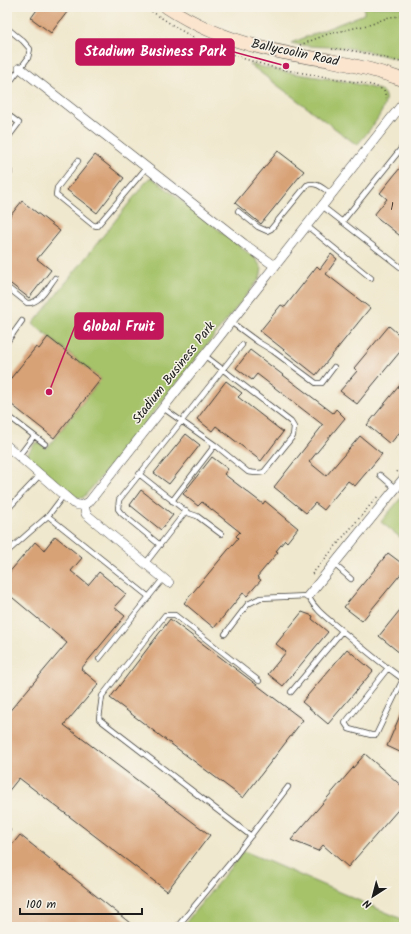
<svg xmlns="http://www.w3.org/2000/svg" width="411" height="934" font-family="Kalam,sans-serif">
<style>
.green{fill:#a6c36a;stroke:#617043}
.building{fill:#d8a277}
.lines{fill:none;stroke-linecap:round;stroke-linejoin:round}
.lane-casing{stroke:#3c3b37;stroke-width:6}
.street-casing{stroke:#3c3b37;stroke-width:10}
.secondary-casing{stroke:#3c3b37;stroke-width:14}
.path{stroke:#3c3b37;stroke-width:1.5;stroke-dasharray:1 3;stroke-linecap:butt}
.lane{stroke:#fff;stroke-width:4.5}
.street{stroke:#fff;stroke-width:9}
.secondary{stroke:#fbe5cf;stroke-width:13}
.labels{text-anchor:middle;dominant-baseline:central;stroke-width:3;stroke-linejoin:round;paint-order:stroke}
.number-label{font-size:11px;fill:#4b3e33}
.street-label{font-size:13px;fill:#1c1c1c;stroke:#f7f3e8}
.leader{fill:none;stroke:#c2185b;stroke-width:1.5}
.callout-dot{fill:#c2185b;stroke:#f7f3e8;stroke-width:1.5}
.callout{fill:#c2185b;stroke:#c2185b;stroke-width:1.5}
.callout-label{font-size:14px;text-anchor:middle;font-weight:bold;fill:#fff}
</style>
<rect width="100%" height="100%" fill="#f7f3e8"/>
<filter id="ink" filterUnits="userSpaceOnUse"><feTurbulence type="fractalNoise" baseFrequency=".025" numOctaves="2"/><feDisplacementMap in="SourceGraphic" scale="8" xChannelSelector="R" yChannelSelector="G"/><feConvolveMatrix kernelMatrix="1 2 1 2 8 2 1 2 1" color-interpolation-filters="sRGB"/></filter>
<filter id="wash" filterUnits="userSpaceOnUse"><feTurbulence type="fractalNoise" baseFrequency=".012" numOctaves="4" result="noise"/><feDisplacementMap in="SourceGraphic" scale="16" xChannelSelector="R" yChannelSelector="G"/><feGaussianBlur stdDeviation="0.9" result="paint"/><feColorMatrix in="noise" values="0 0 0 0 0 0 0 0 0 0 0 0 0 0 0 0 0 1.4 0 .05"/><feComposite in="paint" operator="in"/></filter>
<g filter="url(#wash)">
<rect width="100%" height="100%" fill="#f0e8ce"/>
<path class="green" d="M364,7H404V61C385,56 366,50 347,48C327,46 311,48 291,43L364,14Z
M249,64L285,72L349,82L380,90C398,100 365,135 357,145Z
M149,178H152L154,179L256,259L262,269L260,278L124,450L83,498L73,497L25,457L36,442L47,448L101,379L33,324Z
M404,494V535L401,538L381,522Z
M244,851L404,920V927H182Z"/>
<g id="blocks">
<path class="building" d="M39,7H71L51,33L31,18Z
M278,151L304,171L261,224L235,203Z
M95,155L124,178L97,213L67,190Z
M404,163V239L374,215L387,199L380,193Z
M22,201L60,231L37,259L51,270L29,298L7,281V220Z
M331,254L337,259L326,274L370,308L316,375L260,331L281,305L285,307L317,266L320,269Z
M389,326L404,339V347L357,404L340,391L357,371L354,368Z
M48,337L101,379L54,438L7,401V383L36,347L39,349Z
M250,350L333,413L336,409L345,418L309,462L326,476L360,436L382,454L355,486L348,481L324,510L315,503L306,513L274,487L323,425L257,374L252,380L236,368Z
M404,380V427L390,444L367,425Z
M226,381L242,393L238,397L283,432L261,461L216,426L212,431L197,419Z
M186,434L200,445L169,484L154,473Z
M212,457L228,469L224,474L263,504L265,501L298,528L287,542L285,540L276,551L278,552L257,577L261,580L247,596L243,593L214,628L184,603L238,538L236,536L240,532L202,502L198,506L183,494Z
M141,490L173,515L161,530L130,505Z
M55,536L82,558L71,571L88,585L99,572L126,594L114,607L125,616L81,669L99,684L64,725L210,835L167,891L19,778L7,793V714L67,643L7,593V575L35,542L44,550Z
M388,553L404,565V570L362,621L344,607Z
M404,605V651L401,654L379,636Z
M302,612L313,616L312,619L328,632L283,686L268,674L286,652L276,644Z
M170,619L303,720L243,798L110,698Z
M347,649L373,671L328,724L302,702Z
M404,706V754L387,746Z
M365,754L404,788V803L348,867L323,845L318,851L291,840Z
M20,835L135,927H7V851Z"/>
</g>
</g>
<g filter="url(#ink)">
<use href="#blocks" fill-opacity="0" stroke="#3c3b37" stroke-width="1"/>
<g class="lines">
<g class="lane-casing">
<path id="lane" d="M7,28L23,41L30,49L28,58L7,86
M7,114L19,123L7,139
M78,161L57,188L56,195L93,225L97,226L147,167
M322,206L404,270
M238,211L258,227L267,231L271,229L307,185C316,181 324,189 331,194
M342,222L404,145
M307,226L371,278
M7,287L27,303C40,304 48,287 55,278
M231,322L258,342L273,351L316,383H322L334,367
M7,330L13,334
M7,342L22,321
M163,408L215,445L248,472C254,473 258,474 264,472L293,436L294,427L291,422L204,355
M7,415L45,444
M18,457L34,436
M139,474L188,513L197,516L221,534
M380,475L395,488
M172,501L215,445
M7,510L40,475
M48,516L149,597
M160,545L121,513L118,509L119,500L242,345
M7,552L48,516L64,495
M145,564L186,511
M334,564L351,579
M225,634L248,604L260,598L308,596C316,611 327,618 340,629C361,647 382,664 404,680
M99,659L163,579
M388,668L345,723L349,729L371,735H376L403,679
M291,692L342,631
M7,831L8,830
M251,836L99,719L102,696L165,615H175L259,681
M177,927L230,863L288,787"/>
</g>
<g class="street-casing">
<path id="street" d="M20,68L244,244L275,266
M7,174L8,172
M7,446L73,503C79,506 83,506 89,502L404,102
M84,505L86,514L169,583
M308,596L404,478"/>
</g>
<g class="secondary-casing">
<path id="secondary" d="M167,7C203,31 244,45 286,53C299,56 314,58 328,60C354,65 379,71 404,80"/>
</g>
<path class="path" d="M145,7L174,26L192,37L223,51L245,59L275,68L372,85L384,90L386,98
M300,45L328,34L372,24L389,17L404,16
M332,49C356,49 381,57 404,63
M397,472L404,463
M312,574L378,496"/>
<use href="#lane" class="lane"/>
<use href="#street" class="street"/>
<use href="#secondary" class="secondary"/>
</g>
</g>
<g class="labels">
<g class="number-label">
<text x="392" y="207">1</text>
</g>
<g class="street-label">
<text transform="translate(295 53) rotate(12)">Ballycoolin Road</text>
<text transform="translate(174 373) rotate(-52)">Stadium Business Park</text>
</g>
</g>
<path class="leader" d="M286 66L234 52M49 392L75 326"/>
<g class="callout-dot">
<circle cx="286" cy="66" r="4"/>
<circle cx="49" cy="392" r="4"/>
</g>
<g class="callout">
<rect x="76" y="39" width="158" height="26" rx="4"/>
<rect x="75" y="313" width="88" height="26" rx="4"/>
</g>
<g class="callout-label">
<text x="155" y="56">Stadium Business Park</text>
<text x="119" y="331">Global Fruit</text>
</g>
<rect width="411" height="934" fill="none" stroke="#f7f3e8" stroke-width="24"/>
<g transform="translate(373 896) rotate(216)" stroke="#f7f3e8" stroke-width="3" paint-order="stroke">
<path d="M0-3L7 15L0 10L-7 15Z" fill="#1c1c1c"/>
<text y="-6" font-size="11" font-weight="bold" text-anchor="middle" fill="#1c1c1c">N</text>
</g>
<path d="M20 908v6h122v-6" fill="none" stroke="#1c1c1c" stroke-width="2"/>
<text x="26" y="908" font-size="12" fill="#1c1c1c" stroke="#f7f3e8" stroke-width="3" paint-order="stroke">100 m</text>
</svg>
